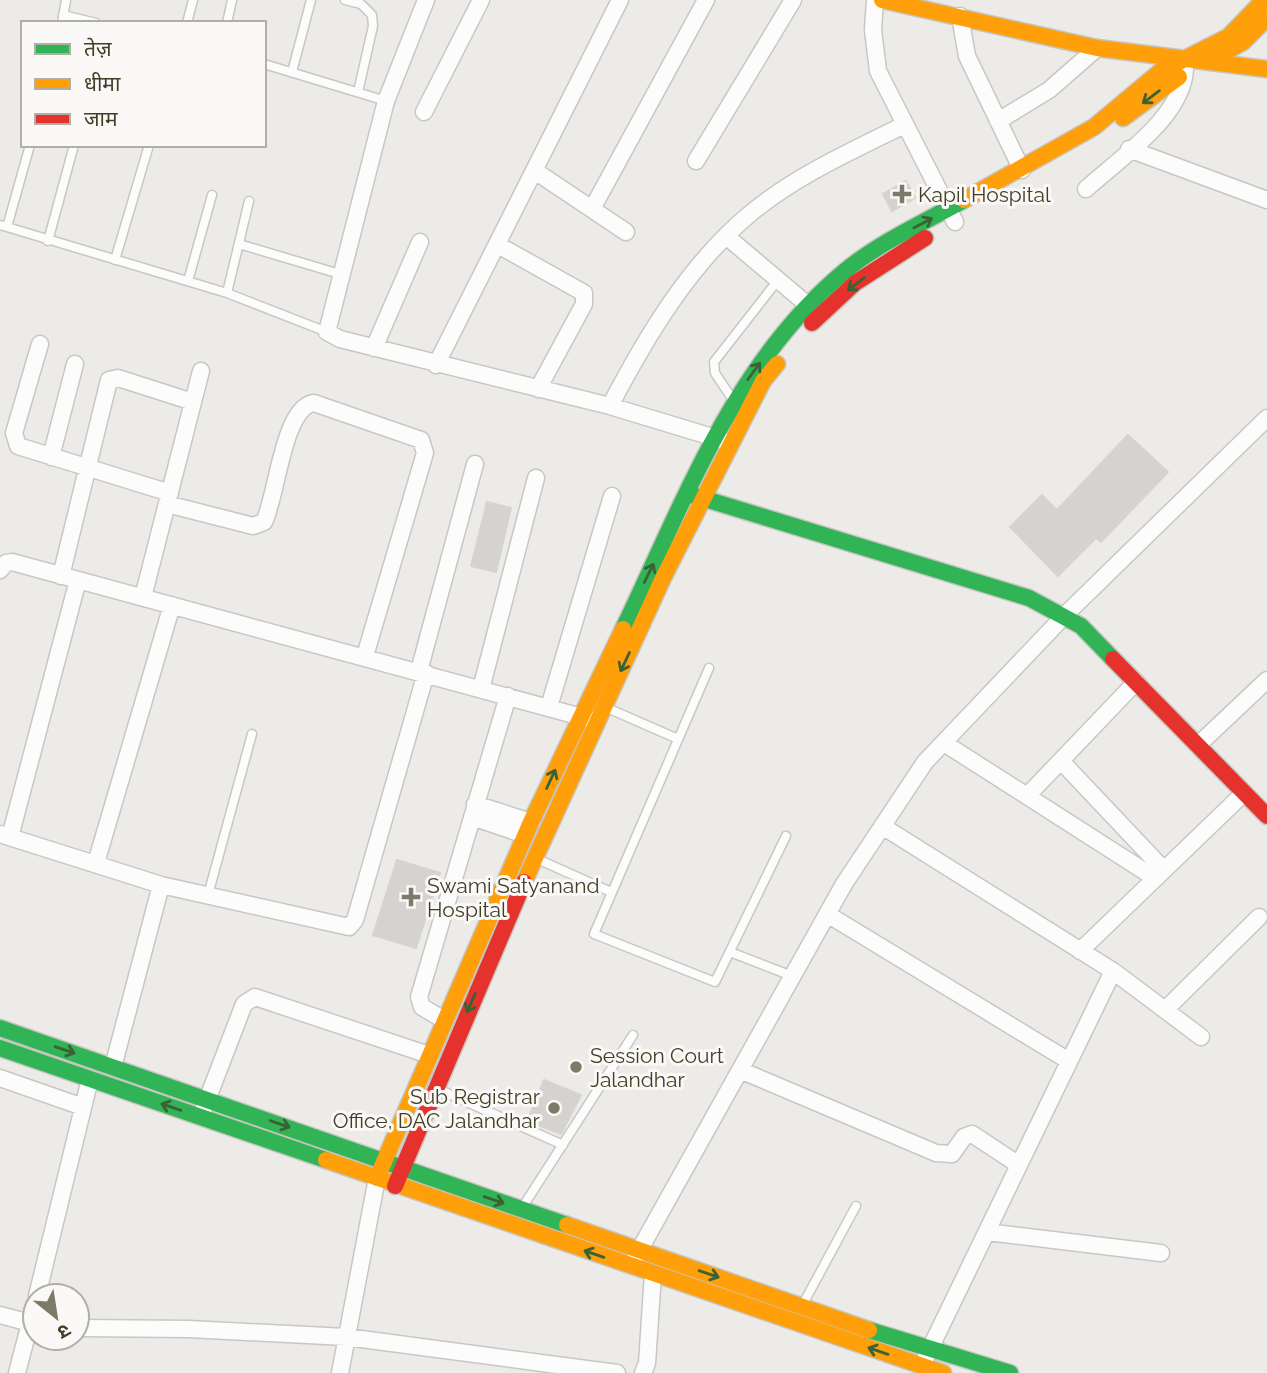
<svg xmlns="http://www.w3.org/2000/svg" width="1267" height="1373" font-family="Raleway,'Noto Sans Devanagari',sans-serif">
<style>
.building{fill:#d4d3d0;stroke:#d5d4d1;stroke-width:2}
.lines{fill:none;stroke-linecap:round;stroke-linejoin:round}
.lane-casing{stroke:#c8c7c4;stroke-width:11}
.street-casing{stroke:#c8c7c4;stroke-width:19}
.fast-casing{stroke:#c6c5c0;stroke-width:19}
.slow-casing{stroke:#c6c5c0;stroke-width:19}
.jam-casing{stroke:#c6c5c0;stroke-width:19}
.lane{stroke:#fcfcfc;stroke-width:8}
.street{stroke:#fcfcfc;stroke-width:16}
.fast{stroke:#30b455;stroke-width:16}
.slow{stroke:#ff9f0a;stroke-width:16}
.jam{stroke:#e5322d;stroke-width:16}
.oneway{stroke:#3a6234}
.poi-dot{fill:#7c7b6a;stroke:#faf9f7;stroke-width:2.5}
.labels{text-anchor:middle;dominant-baseline:central;stroke-width:6;stroke-linejoin:round;paint-order:stroke}
.poi-label{font-size:21px;fill:#3f3f26;stroke:#faf9f7;text-anchor:start}
</style>
<rect width="100%" height="100%" fill="#ecebe8"/>
<path class="building" d="M906,181L915,198L892,211L883,194Z
M1128,435L1168,472L1101,542L1096,538L1058,576L1010,527L1042,495L1057,510Z
M487,502L511,508L496,572L471,566Z
M397,860L440,873L416,948L373,935Z
M544,1080L581,1095L561,1134L527,1121Z"/>
<g class="lines">
<g class="lane-casing">
<path id="lane" d="M345,0L361,4L372,15L373,26L358,92
M63,15L96,23
M62,23L66,0
M187,23L193,0
M227,23L232,0
M264,64L386,101
M292,72L311,0
M0,225L7,227L30,145
M7,227L227,293L327,332
M48,241L74,145
M239,244L343,275
M115,260L149,145
M188,281L212,195
M227,293L249,201
M733,400L715,373L714,362L778,280
M709,668L594,934L715,982L786,836
M605,707L678,739
M535,858L611,892
M208,895L252,734
M730,952L792,976
M438,1089L563,1145
M522,1208L633,1035
M803,1304L856,1206"/>
</g>
<g class="street-casing">
<path id="street" d="M426,0L386,101L327,332L340,339L610,406L722,440
M875,0L873,30L878,71L955,222
M960,16L967,56L1022,170
M424,112L481,0
M998,121L1049,90L1097,48
M1129,149L1267,200
M696,161L793,0
M535,171L626,232
M1086,189C1119,159 1184,116 1185,68
M592,209L706,0
M726,236L809,306
M498,245L584,293V304L538,389
M40,344L14,433L18,446L170,493
M374,348L420,242
M436,365L620,0
M610,406C646,337 690,263 751,213C797,175 852,151 904,125
M51,457L75,364
M167,504L253,526L264,522C277,496 283,407 314,403L421,440L425,453L365,656
M0,570L6,563L12,562L589,719
M61,576L109,380L118,378L193,402
M143,597L201,371
M419,671L475,464
M481,689L536,478
M549,707L612,496
M944,743L1155,878
M1198,745L1267,680
M1061,761L1164,870
M1027,796L1136,682
M475,804L531,822
M472,817L525,835
M882,826L1113,971L1201,1037
M0,834L161,885L349,927L355,920L426,673
M10,837L78,580
M96,863L172,605
M827,914L1069,1061
M1080,951L1244,793
M1166,1009L1259,917
M444,1020L422,1007L419,997L508,696
M113,1067L161,885
M740,1070L936,1153L952,1154L964,1137L972,1134L1019,1165
M0,1078L83,1107
M204,1108L244,1004L255,997L429,1055
M987,1232L1161,1253
M635,1258L844,884L925,762L1065,615L1267,418
M37,1296L90,1079
M0,1315L30,1323
M80,1328L189,1329L346,1337L617,1373
M926,1357L1113,971
M17,1373L35,1304
M340,1373L377,1178
M643,1373L647,1363L653,1274"/>
</g>
<g class="fast-casing">
<path id="fast" d="M692,495L1029,598L1081,626L1113,659
M623,629C684,502 734,363 845,271C880,242 925,222 964,200
M0,1028L567,1225
M0,1048L326,1160
M869,1330L1010,1373"/>
</g>
<g class="slow-casing">
<path id="slow" d="M882,0L1097,48L1267,69
M1220,55L1243,42L1267,18
M1123,118L1179,77
M964,200L1094,127L1161,71L1228,37L1264,0
M524,882L663,578L763,381L777,364
M326,1160L943,1373
M377,1178L531,822L623,629
M567,1225L869,1330"/>
</g>
<g class="jam-casing">
<path id="jam" d="M812,323L855,283L925,238
M1113,659L1267,816
M395,1186L524,882"/>
</g>
<use href="#lane" class="lane"/>
<use href="#street" class="street"/>
<use href="#fast" class="fast"/>
<use href="#slow" class="slow"/>
<use href="#jam" class="jam"/>
</g>
<defs><path id="oneway-shaft" d="M-6 0H5M1.5-3L5.5 0L1.5 3" fill="none" stroke-width="1.6" stroke-linecap="round" stroke-linejoin="round" transform="scale(1.75)"/></defs>
<g class="oneway">
<use href="#oneway-shaft" transform="translate(1151 97) rotate(143)"/>
<use href="#oneway-shaft" transform="translate(923 223) rotate(-28)"/>
<use href="#oneway-shaft" transform="translate(856 284) rotate(142)"/>
<use href="#oneway-shaft" transform="translate(754 371) rotate(-54)"/>
<use href="#oneway-shaft" transform="translate(649 573) rotate(-64)"/>
<use href="#oneway-shaft" transform="translate(625 662) rotate(115)"/>
<use href="#oneway-shaft" transform="translate(551 779) rotate(-65)"/>
<use href="#oneway-shaft" transform="translate(471 1003) rotate(114)"/>
<use href="#oneway-shaft" transform="translate(65 1050) rotate(19)"/>
<use href="#oneway-shaft" transform="translate(171 1107) rotate(-161)"/>
<use href="#oneway-shaft" transform="translate(280 1124) rotate(19)"/>
<use href="#oneway-shaft" transform="translate(494 1200) rotate(19)"/>
<use href="#oneway-shaft" transform="translate(594 1254) rotate(-161)"/>
<use href="#oneway-shaft" transform="translate(709 1274) rotate(19)"/>
<use href="#oneway-shaft" transform="translate(878 1351) rotate(-161)"/>
</g>
<g class="poi-dot">
<path d="M898.5 183.5h7v7h7v7h-7v7h-7v-7h-7v-7h7z"/>
<path d="M407.5 886.5h7v7h7v7h-7v7h-7v-7h-7v-7h7z"/>
<circle cx="576" cy="1067" r="7"/>
<circle cx="554" cy="1108" r="7"/>
</g>
<g class="labels">
<g class="poi-label">
<text x="918" y="194">Kapil Hospital</text>
<text x="427" y="885">Swami Satyanand<tspan x="427" dy="24">Hospital</tspan></text>
<text x="590" y="1055">Session Court<tspan x="590" dy="24">Jalandhar</tspan></text>
<text x="540" y="1096" text-anchor="end">Sub Registrar<tspan x="540" dy="24">Office, DAC Jalandhar</tspan></text>
</g>
</g>
<rect x="21" y="21" width="245" height="126" fill="#faf9f7" stroke="#afafa3" stroke-width="2"/>
<rect x="35" y="44" width="35" height="10" fill="#30b455" stroke="#afafa3" stroke-width="2"/>
<text x="84" y="56" font-size="21" fill="#3f3f26">तेज़</text>
<rect x="35" y="79" width="35" height="10" fill="#ff9f0a" stroke="#afafa3" stroke-width="2"/>
<text x="84" y="91" font-size="21" fill="#3f3f26">धीमा</text>
<rect x="35" y="114" width="35" height="10" fill="#e5322d" stroke="#afafa3" stroke-width="2"/>
<text x="84" y="126" font-size="21" fill="#3f3f26">जाम</text>
<g transform="translate(56 1317) rotate(150)"><circle r="33" fill="#faf9f7" stroke="#afafa3" stroke-width="2"/>
<path d="M0-5L12 26L0 18L-12 26Z" fill="#7c7b6a"/>
<text y="-10" font-size="19" font-weight="bold" text-anchor="middle" fill="#3f3f26">उ</text>
</g>
</svg>
